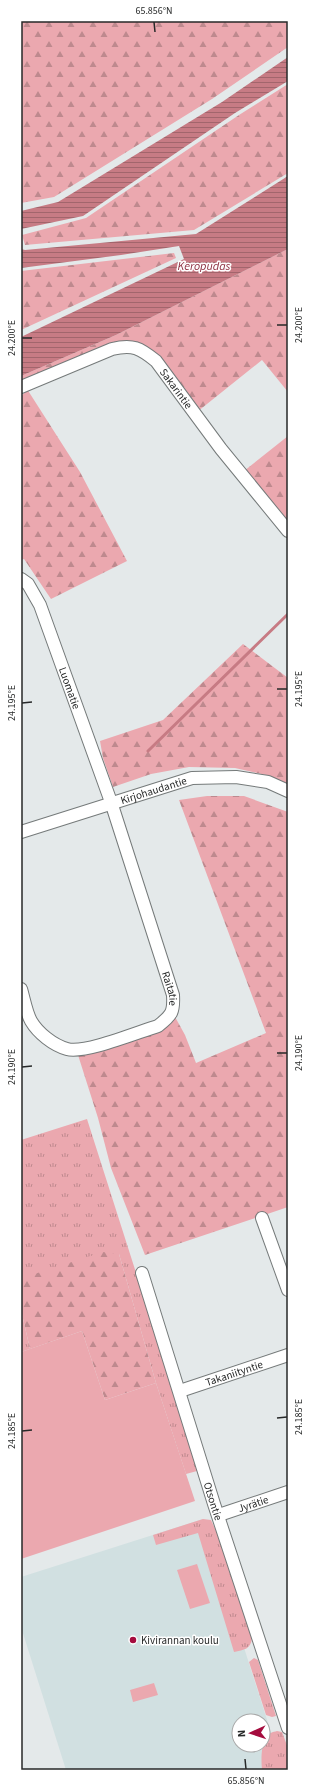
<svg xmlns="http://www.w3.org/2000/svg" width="309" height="1791" font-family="'Source Sans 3',sans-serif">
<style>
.built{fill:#d1e0e1;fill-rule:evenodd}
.grass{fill:url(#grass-tufts)}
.forest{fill:url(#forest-firs)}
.park{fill:#eba8af}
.water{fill:url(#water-rules)}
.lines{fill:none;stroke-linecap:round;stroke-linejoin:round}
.stream{stroke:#c77b84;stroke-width:3}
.street-casing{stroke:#757a7a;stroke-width:14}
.street{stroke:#fff;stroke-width:12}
.ticks{fill:none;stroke:#272929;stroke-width:1.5}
.poi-dot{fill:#a50c3e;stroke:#fff;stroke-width:1.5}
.labels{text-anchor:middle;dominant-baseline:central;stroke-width:3;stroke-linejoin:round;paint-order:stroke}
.street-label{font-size:11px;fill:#272929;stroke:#fff}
.poi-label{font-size:11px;fill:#272929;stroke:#fff;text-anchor:start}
.water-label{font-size:12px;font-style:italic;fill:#8e3143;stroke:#fff}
.neatline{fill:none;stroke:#272929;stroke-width:1.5}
.ticks-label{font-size:10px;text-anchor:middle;fill:#272929}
</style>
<defs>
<pattern id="grass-tufts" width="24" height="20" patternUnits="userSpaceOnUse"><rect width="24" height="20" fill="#eba8af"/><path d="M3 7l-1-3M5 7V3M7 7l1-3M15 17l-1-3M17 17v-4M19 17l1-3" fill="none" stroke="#be898e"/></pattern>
<pattern id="forest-firs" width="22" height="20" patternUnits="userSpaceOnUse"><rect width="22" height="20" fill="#eba8af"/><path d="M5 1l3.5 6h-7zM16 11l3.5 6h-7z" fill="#be898e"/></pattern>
<pattern id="water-rules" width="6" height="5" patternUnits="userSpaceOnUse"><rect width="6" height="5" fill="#c77b84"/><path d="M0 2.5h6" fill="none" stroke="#a2656c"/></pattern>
</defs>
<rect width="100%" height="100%" fill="#e4e9ea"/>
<path class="built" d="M203,1519L283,1770H66L21,1627V1577ZM239,1721H263V1745H239Z"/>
<path class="grass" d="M87,1119L198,1467L197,1471L186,1474L156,1383L119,1254L21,1288V1140Z
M21,1310L30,1349L21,1352Z
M203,1519L211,1520L218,1535L252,1638C251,1649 244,1650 234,1652L198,1533L156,1545L153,1535Z
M254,1658L258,1660L276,1716L272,1717L266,1715L249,1662Z
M277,1731L282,1732L288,1748V1770H262C261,1760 261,1746 266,1737C268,1733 273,1732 277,1731Z"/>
<path class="forest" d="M21,21H288V47L212,99L54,197L21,203Z
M288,84V173L194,230L25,245L22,235L86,218L239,115Z
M288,249V392L262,360L197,412L133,343L21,383V376L116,335Z
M174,253L176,258L21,330V271Z
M27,389L80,472L127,561L51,599L24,559L21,560V397Z
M288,436V528L244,471Z
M243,644L288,678V784L270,776L235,768L189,767L151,774L113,787L103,758L100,741L163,720Z
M207,796H244L288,812V1207L145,1255L111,1168L98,1118L78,1055L174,1015L185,1035L196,1063L266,1033L179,800Z
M103,1252L119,1254L156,1383L105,1400L82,1331L30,1349L21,1310V1286L28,1276Z"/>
<path class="park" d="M82,1331L105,1400L156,1383L195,1501L21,1559V1352Z
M197,1564L210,1603L190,1609L177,1570Z
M154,1683L158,1695L133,1702L130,1690Z"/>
<path class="water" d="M288,57V81L235,113L83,216L21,229V211L58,202L222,102Z
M288,176V249L116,335L21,376V337L184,259L179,246L121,255L21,268V249L25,250L196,234Z"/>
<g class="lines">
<path class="stream" d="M148,751L288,614"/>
<g class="street-casing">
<g id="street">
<path id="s1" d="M21,387L112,349C133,344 140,348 156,361L221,449L288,531"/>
<path id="s2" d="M21,579L28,584L40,605L111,802L173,995C174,1012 172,1015 158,1026C138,1032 85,1054 67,1049C53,1045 38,1033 31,1021C26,1012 24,999 21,989"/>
<path id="s3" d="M21,832L192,778L236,777L268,782L288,791"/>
<path d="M262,1218L288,1290"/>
<path id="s4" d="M142,1273L214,1504L288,1728"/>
<path id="s5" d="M180,1391L288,1355"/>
<path id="s6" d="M219,1515L288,1492"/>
</g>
</g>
<use href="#street" class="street"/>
</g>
<path class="ticks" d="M154,22L155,32M277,325H287M22,338H32M277,689H287M22,703L32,702M277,1053H287M22,1067L32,1066M277,1418L287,1417M22,1431L32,1430M245,1759L246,1769"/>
<circle class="poi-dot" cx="133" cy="1640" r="4"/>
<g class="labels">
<g class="street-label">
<text stroke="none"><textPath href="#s1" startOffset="181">Sakarintie</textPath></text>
<text stroke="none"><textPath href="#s2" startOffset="121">Luomatie</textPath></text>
<text stroke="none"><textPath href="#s3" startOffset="139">Kirjohaudantie</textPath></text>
<text stroke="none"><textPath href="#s2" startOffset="438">Raitatie</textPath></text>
<text stroke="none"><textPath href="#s5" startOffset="57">Takaniityntie</textPath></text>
<text stroke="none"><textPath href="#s4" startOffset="239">Otsontie</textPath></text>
<text stroke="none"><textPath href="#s6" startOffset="36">Jyrätie</textPath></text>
</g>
<g class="poi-label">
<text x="141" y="1640">Kivirannan koulu</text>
</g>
<g class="water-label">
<text x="204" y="266">Keropudas</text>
</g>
</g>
<rect width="309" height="1791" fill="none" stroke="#ffffff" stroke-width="44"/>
<g transform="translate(251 1733) rotate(267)"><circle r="19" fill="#ffffff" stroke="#a9a9a9"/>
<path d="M0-3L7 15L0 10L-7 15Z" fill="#a50c3e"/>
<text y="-6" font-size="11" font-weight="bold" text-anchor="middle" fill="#272929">N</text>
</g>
<rect x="22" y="22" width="265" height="1747" class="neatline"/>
<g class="ticks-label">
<text x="154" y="14">65.856°N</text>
<text transform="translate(298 325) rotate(-90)" y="4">24.200°E</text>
<text transform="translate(11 338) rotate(-90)" y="4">24.200°E</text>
<text transform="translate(298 689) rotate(-90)" y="4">24.195°E</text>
<text transform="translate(11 703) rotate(-90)" y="4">24.195°E</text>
<text transform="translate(298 1053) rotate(-90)" y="4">24.190°E</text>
<text transform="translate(11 1067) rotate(-90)" y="4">24.190°E</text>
<text transform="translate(298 1417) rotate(-90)" y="4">24.185°E</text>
<text transform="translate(11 1431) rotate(-90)" y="4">24.185°E</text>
<text x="246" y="1784">65.856°N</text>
</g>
</svg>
